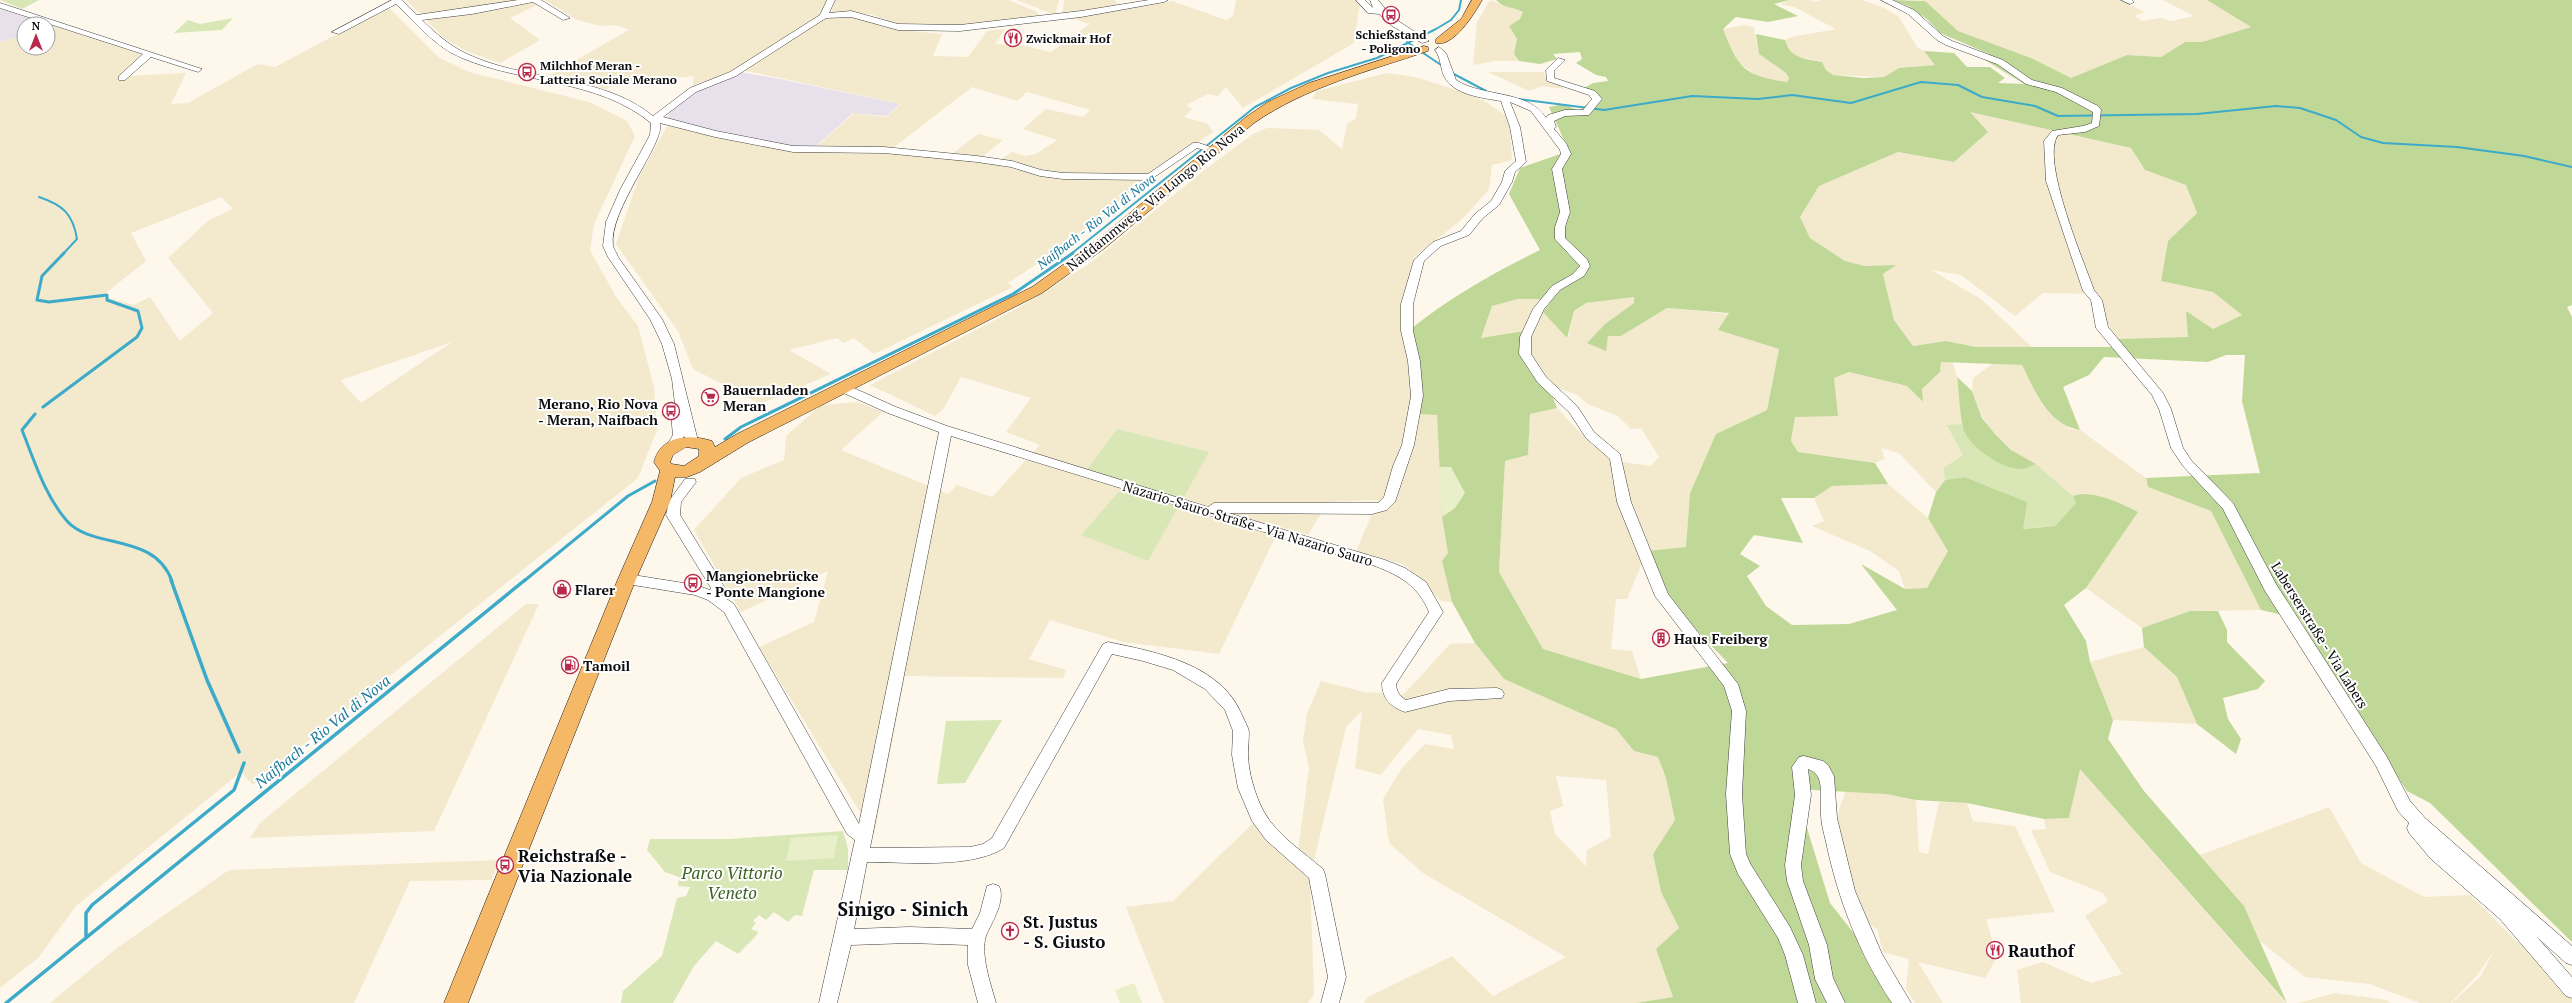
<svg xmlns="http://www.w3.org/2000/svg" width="2572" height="1003" font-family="'PT Serif',serif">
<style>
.industrial{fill:#e8e0eb}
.farmland{fill:#f3e9cd;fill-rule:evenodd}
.green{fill:#d9e7b7}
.forest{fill:#c0d897;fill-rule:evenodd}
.pitch{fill:#e9efc9}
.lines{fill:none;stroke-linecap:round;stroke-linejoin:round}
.stream-far2{stroke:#3caac9;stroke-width:2}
.stream-far1{stroke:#3caac9;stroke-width:3}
.stream{stroke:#3caac9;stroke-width:3.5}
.minor-casing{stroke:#3f3f3f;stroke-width:1}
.major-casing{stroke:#1d1d1d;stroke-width:1}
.minor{fill:#fff;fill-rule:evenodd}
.major{fill:#f4b866;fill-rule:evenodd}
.labels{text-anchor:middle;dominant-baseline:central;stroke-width:4;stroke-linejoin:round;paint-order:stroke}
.far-poi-label{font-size:12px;font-weight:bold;fill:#0c0c0c;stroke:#fff;text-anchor:start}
.far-water-label{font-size:13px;font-style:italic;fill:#1a799a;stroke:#fff}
.street-label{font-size:14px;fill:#0c0c0c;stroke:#fff}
.poi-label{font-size:14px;font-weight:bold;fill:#0c0c0c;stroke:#fff;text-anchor:start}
.water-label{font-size:15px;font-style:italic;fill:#1a799a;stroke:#fff}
.near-poi-label{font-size:17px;font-weight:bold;fill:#0c0c0c;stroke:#fff;text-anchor:start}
.near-park-label{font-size:17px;font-style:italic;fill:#39621f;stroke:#fff}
.near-quarter-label{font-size:19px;font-weight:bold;fill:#0c0c0c;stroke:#fff}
</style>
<rect width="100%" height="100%" fill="#fef7ec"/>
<path class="industrial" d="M0,9L48,24H24V35L0,42Z
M740,72L780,79L900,104L887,116L853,113L813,149L792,148L719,134L668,119L670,109L686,97Z"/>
<path class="farmland" d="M406,0H528L539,4L510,18L540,40L500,63L466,51L444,38Z
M545,0H827L820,18H856L900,30L942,34L933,56L968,57L987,31L1005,29L995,44L1024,46L1051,52L1090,24L1062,15L1064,0H1115L1120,10L1172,1L1226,20L1233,16L1236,0H1352L1360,3L1354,43L1243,108L1226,87L1218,96L1208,94L1186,105L1192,109L1184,117L1208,124L1213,132L1150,175L1062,247L1008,283L1013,287L874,354L854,338L843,343L837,338L789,350L831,374L761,404L693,369L678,331L616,244L639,177L668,125L811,152L854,113L887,117L901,104L737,69L714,79L693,85V76L615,85L606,89L550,75L629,30L616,25L601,26L577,20ZM972,87L1017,101L1027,92L1090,110L1083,117L1046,109L1023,129L1057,140L1036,154L1025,156L1012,152L1000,160L983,156L1003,140L978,134L952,154L893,148Z
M834,0H1008L1038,12V16L986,25H899L870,14L832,12Z
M1017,0H1059L1055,15Z
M1490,0L1523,12L1520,19L1509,26L1517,39L1514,54L1519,61H1495L1473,65L1477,22Z
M1789,0H1809L1816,2L1821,0H1862L1884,8L1898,16L1918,48L1924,51L1936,65L1899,68L1884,77L1833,75L1826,70L1822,62L1796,57L1787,49L1785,40L1791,37L1836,29L1794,7L1780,4Z
M1921,0H2119L2145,12L2134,16L2142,21L2161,18L2171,21L2194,16L2163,0H2207L2251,27L2202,42H2185L2161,57L2127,55L2071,78L2031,58L1958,31Z
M388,7L438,57L469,72L589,102L627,121L635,136L594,224L590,250L616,297L638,326L654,387L657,430L638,478L253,785L241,772L76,906L38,958L0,988V42L24,35V48H48V24L144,55L125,76L186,73L171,104L188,103L258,64L275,67ZM221,197L233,209L209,220L168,258L213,313L180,341L150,297L134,305L102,296L146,261L131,233ZM452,342L361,403L341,381V380Z
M1744,25L1754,27L1759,54L1786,73L1789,78L1787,82L1760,78L1739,63L1730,49L1723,29Z
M1488,72H1544L1547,82L1562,85L1563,89L1542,86L1529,91Z
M1387,73L1415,77L1450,88L1483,100L1509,118L1512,160L1492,165L1489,190L1460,221L1415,256L1402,317L1437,415L1442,517L1448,553L1442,561L1452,602L1441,601L1405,565L1356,551L1378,500L1328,502L1308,535L1280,527L1219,654L1124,642L1050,620L1029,659L1066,670L1063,678L905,676L874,835L759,647L814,622L828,571L741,612L694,530L741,478L784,460L786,436L821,405L857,402L883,412L841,450L948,494L957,485L992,497L1040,445L1006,432L1031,398L961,377L944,408L935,416L870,385L1018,308L1089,264L1206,169L1253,134L1267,128L1319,130L1342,149L1347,124L1356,118L1358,104L1312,99L1317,91Z
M1969,111L2131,148L2145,170L2186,185L2197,213L2168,241L2161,281L2213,292L2242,315L2213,329L2186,312L2189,337L2117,339L2104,317L2099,294L2043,293L2015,316L1961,275L1931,270L1981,299L2033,348L1976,347L1946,341L1913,346L1894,320L1883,274L1895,265L1865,266L1845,261L1810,238L1800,217L1819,186L1898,152L1954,162Z
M1634,297L1635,303L1605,324L1608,336H1621L1667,308L1730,314L1718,330L1779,349L1767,410L1716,434L1690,493L1686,547L1647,551L1627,599H1616L1611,649L1632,651L1641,679L1543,649L1499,572L1505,461L1528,455L1530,414L1557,408L1592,445L1622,462L1651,466L1659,457L1641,428L1631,429L1618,416L1588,404L1576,394L1548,385L1481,338L1492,306L1518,299H1553L1568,338L1574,311L1586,303Z
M1952,361L1957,377L1962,424L1946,426L1963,455L1943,468L1945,480L1936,492L1899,453L1881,448L1885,459L1875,463L1798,452L1791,441L1795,417L1834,378L1849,372L1907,386L1922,402V389L1940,372L1941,362Z
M1992,364L2022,365L2039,399L2070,429L2080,430L2146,478L2148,487L2211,511L2261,610L2190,611L2142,628L2086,588L2138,512L2082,493L2073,496L2036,464L2011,450L1995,434L1983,418L1972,391L1973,378Z
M1888,484L1928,518L1948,551L1927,588L1905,589L1899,571L1870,551L1812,526L1824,521L1814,498L1831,486Z
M526,604H539L434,831L250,838L261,822Z
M1475,643L1504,679L1616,729L1634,751L1658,757L1666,778L1675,820L1653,854L1661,892L1679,928L1656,949L1673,997L1636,1003H1364L1368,997L1452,956L1493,996L1566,957L1423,873L1389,843L1383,799L1402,768L1425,744L1454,749L1451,735L1418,729L1381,775L1355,768L1362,711L1346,727L1310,877L1314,994L1308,1003H1164L1126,907L1173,901L1257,819L1297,858L1309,768L1303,741L1307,714L1321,681L1364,692L1404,694L1450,644ZM1556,776L1606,780L1611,837L1587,850L1586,866L1555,834L1550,811L1563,806Z
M2144,647L2177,677L2197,724L2113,720L2090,662Z
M2079,768L2286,1003H2021L2017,970L2043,962L2091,983L2122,974L2085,916L2108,901L2103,893L2050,872L2031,830L2046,829L2044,819L2069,818Z
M1846,790L1886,794L1916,800L1919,852L1928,854L1939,802L1967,803L1973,821L2015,826L2055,912L1986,919L1997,957L1985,978L1918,962L1943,1003H1915L1906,989L1909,959L1883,952L1877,929L1861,920L1834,824Z
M2329,807L2361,863L2424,897L2470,895L2515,940L2572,981V1003H2452L2481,976L2494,951L2477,975L2451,1003H2420L2370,984L2305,977L2260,941L2244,906L2200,855Z
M499,860L491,880L410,881L354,1003H50L117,948L229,870Z
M2335,993L2387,1000L2391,1003H2298Z"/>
<path class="green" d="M0,0H39L22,9Z
M233,18L222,30L174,33L188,20L200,24Z
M1962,424L1965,433L2021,469L2036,464L2073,496L2076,503L2055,526L2022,529L1964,477L1945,480L1943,468L1963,455L1946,425Z
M1117,429L1209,452L1148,561L1081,535L1122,488L1085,472Z
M1002,720L965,783L937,784L946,721Z
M843,831L848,849V870H814L802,916L795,915L788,922L774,912L766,920L759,915L753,921L756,923L751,929L758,932L756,936L738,954L716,941L694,966L673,1003H621L623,991L662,956L677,898L686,896L690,887L678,886L679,877L665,872L647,850L650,839H730Z"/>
<path class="forest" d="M1496,0H1789L1774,4L1798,16L1768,22L1736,17L1723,29C1738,68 1744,76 1787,82L1789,78L1786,73L1759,54L1756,34L1785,40C1790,59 1806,59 1822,62L1826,70L1833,75L1863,78L1884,77L1899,68L1935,65L1924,51L1954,53L1967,67H1990L2005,78L1998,83L2024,84L1985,60L1989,54L1940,33L1928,20L1908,6L1893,0L1925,1L1958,31L2031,58L2071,78L2127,55L2161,57L2185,42H2202L2251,27L2207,0H2572V305L2567,307L2572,317V942L2430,803L2407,791L2325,666L2300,619L2261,610L2211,511L2148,487L2146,478L2260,473L2242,401L2245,355H2226L2208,362L2104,357L2089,375L2063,387L2080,430C2048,425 2035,391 2022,365L1941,362L1940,372L1922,389L1923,402L1907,386L1849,372L1834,378L1838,416L1795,417L1791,441L1798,452L1875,463L1888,484L1832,486L1814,498H1781L1803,543L1754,535L1740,554L1760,566L1747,576L1766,606L1792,625L1849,624L1897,610L1861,564L1905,589L1927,588L1948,551L1928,518L1936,492L1945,480L1964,477L2027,502L2023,529L2055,526L2076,503L2073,496C2091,489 2120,503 2138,512L2086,588L2064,605L2086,641L2090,662L2113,720L2108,739L2144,791L2244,906L2287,1003L2080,769L2069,818L2044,819L1967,803L1916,800L1886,794L1795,789L1830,903L1874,959L1903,1003H1636L1673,997L1656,949L1679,928L1661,892L1653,854L1675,820L1666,778L1658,757L1634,751L1616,729L1504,679L1475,643L1452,602L1442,561L1448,553L1442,517L1437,415L1418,414L1411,329C1450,297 1495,272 1540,250L1509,194L1520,168L1569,151L1549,107L1564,104L1579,111L1588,103L1603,99L1584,88L1593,83L1608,81L1606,77L1596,75L1576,63L1582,59L1580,52L1553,54L1557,59L1540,64L1519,61L1514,54L1517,39L1509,26L1520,19L1523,12C1514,7 1503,8 1496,0ZM1970,112L2131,148L2145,170L2186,185L2197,213L2168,241L2161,281L2213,292L2242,315L2213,329L2186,311L2188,337L2117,339L2110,347H1976L1946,341L1913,346L1894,320L1883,274L1896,265L1865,266L1845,261L1810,238L1800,217L1819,186L1898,152L1954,162L1988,132ZM1634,297V303L1605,324L1587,343L1606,351L1608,336H1621L1667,308L1729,313L1718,330L1779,349L1767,410L1716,434L1690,493L1686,547L1647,551L1673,606L1728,663L1641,679L1543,649L1499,572L1505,461L1528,455L1530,414L1557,408L1548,385L1522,350L1525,331L1481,338L1492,306L1518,299H1553L1543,312L1567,338L1574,311L1586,303Z
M1957,377L1972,391L1982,418L1995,434L2011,450L2036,464C2031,466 2026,469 2021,469C2002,469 1973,449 1965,433C1960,423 1959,390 1957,377Z
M2190,611H2218L2227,630V642L2265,681L2258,689L2223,698L2228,719L2241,739L2236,754L2197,724L2177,677L2144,647L2142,628Z"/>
<path class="pitch" d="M1439,467H1451L1465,493L1455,508L1442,517Z
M838,835L834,858L786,861L791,838Z
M1134,983L1142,1003H1120L1115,990Z"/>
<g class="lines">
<path class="stream-far2" d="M1407,42L1444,67
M1450,72L1486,91
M1518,99L1604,110L1692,96L1758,99L1792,95L1851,103L1921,82L1958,85L1982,97L2035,106L2058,116L2197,114L2276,106L2300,108L2336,120L2361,137L2383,143L2457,147L2524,156L2572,167
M39,197C63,205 73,214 77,239L63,254
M1071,254L1255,107L1291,88L1328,73L1377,58L1436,29L1451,20L1459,10L1461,0"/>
<path class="stream-far1" d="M43,407L137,337L142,328L138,311L107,300V295L49,302L37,300L42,276L64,253
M35,414L22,430C34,460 45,496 67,521C93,550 154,532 172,581
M725,439L741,427L1013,294L1073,253
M524,581L628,496L655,481"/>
<path class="stream" d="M171,580L207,680L239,752
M86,938V913L92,905L234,790L244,763
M6,1003L525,580"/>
<g class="minor-casing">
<path id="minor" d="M392,0H402L417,15L518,0H541L570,18L563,20L533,2L472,14L422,20C435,33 449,45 465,53C524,82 600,73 653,116L690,88L730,72L820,15L827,0H835L829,13L851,11L898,24L960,25L1081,11L1149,0H1168L1164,2L1081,17L960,31L898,30L851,17L826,18L736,76L696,92L663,117L716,131L793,146L884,147L977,156L1012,161L1041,170L1063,173L1148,174L1193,143H1199L1219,150L1214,153L1197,148L1150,180L1063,179L1040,176L1011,167L977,162L884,153L793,152L715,137L660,123C666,142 608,210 613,246C614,250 617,253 618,257L662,319L674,344L698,441L692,445L688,444L684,436L676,450L672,451L666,447L673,435L671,415L675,404L672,379L662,344L650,319L608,257L603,246L606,222L620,190L650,135L651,123C598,79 523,84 462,58C435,47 417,24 396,4L339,34L332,32Z
M1356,0H1365L1373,8L1370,0H1378L1392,17L1429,41L1422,43L1392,26L1379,14L1368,13Z
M1881,0H1892L1914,10L1943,36L1952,41L2003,60L2032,80L2062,88L2098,106L2101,110L2099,126L2085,132L2058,135C2040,159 2084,262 2094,290L2102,300L2108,327L2163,393L2171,409L2183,448L2191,460L2233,503L2276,584L2387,757L2410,801L2425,818L2572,946V965L2566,963L2537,937L2572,977V998L2566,996L2500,919L2431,859L2409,833L2407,828L2409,823L2398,811L2376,766L2265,591L2223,509L2183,466L2171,448L2159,409L2152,395L2096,328L2091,300L2083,291L2046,181L2044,141L2052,131L2083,126L2092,123L2093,112L2056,92L2026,84L1997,64L1946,45L1937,40L1908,14Z
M2121,0H2132L2134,2L2130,4Z
M0,3L202,69L198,72L151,57L125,80H119V76L143,54L0,8Z
M1439,47L1446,53L1456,80C1484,98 1527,89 1546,118L1548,115L1565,110H1583L1592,99L1589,95L1547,81L1546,70L1558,58L1565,60L1554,71V78L1595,91L1602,99L1589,115L1565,116L1554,121L1556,127L1554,129L1566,143L1571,154L1562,169L1570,212L1565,227V238L1587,259L1590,266L1584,276L1560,290L1544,309L1531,337V354L1546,377L1577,406L1594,432L1620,454L1631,502L1668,594L1738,684L1746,711L1742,794L1746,854L1751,865L1790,927L1803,955L1816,1003H1798L1785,955L1778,938L1738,874L1730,854L1726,794L1732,711L1724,686L1655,596L1617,502L1610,459L1586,438L1569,412L1538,383L1519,354L1520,337L1533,309L1552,286L1573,274L1580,266L1555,239V227L1560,212L1552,169L1561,154L1560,150L1531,111L1510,102L1520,127L1526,162L1515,172L1512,182L1499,205L1483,218L1469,235L1441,246L1424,261L1413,304V331L1420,361L1423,396L1414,445L1395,502L1387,510L1372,514L1228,513L1385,560L1405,568L1426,582L1443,612L1396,684C1397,692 1399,696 1406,700L1449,689L1497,688L1502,690L1504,694L1502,698L1449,701L1405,712C1391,707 1382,699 1382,683L1429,612C1418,586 1401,576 1375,566L951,436L870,848L970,847L983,844L992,838L1103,644L1108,642C1156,652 1221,664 1242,715C1244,720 1248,726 1249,732C1249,739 1248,746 1248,753C1248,772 1255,795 1264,812C1277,835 1303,852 1323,869L1325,874L1346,977L1339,1003H1321L1328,977L1309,878L1266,840L1252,821L1238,788L1232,755L1233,731L1225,710L1205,689L1173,670L1143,661L1112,654L1004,848C971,869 907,862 867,862L854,929L909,927L972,929L980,913L987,886L993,884L999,886C1006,901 992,921 986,936C980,954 991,985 996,1003H978L968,965V945L909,943L851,945L837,1003H819L855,840L847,834L724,612L708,600L695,595L627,584L622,583L620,579L622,575L627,574L696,585L710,590L711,588L666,515L669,501L685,479H695L696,482L681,502L680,515L725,588L721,595L734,604L859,824L939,432L888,413L839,391L837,388L839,385H847L896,407L947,426L1208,507L1214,503H1378L1384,497L1393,466L1402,445L1411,396L1408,361L1401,331V304L1414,260L1433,242L1461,231L1475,214L1491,201L1502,182L1505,171L1516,161L1510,127L1501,101C1483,98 1453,95 1444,76C1440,67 1441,58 1435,50Z
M1804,756L1823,761L1828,765L1834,776L1837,818L1855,891L1882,954L1911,1003H1892C1859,954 1838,899 1826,842C1824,833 1821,824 1821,815C1819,800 1827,775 1808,769L1811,795L1801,865L1803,881L1827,945L1833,978L1845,1003H1827L1815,979L1809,945L1787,881L1785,865L1795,795L1792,767L1799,757Z"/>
</g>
<g class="major-casing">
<path id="major" d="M1472,0H1482C1475,13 1453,48 1436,43V39L1461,19Z
M1424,46L1428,47V51C1369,71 1306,87 1254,123L1105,248L1042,293L749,442L700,472L687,477H675L670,502L636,579L468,1003H444L618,579L652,502L660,471L654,462C661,435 690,434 712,441L715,447L737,434L1032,287L1095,242L1246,117L1268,102L1309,83ZM686,447L699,449V456L684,466L672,464L670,462L673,455Z"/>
</g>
<use href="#minor" class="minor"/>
<use href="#major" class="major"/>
</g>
<defs>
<g id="bus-ring" transform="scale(0.9)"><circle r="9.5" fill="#fff" stroke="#b8294a" stroke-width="1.5"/><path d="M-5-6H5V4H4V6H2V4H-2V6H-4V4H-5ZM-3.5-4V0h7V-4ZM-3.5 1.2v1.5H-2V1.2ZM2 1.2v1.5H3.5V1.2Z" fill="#b8294a"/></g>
<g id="restaurant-ring" transform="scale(0.9)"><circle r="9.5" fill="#fff" stroke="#b8294a" stroke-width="1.5"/><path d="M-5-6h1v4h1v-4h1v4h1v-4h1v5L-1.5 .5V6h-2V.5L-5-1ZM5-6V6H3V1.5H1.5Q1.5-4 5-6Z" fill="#b8294a"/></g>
<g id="supermarket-ring" transform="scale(0.9)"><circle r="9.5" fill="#fff" stroke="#b8294a" stroke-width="1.5"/><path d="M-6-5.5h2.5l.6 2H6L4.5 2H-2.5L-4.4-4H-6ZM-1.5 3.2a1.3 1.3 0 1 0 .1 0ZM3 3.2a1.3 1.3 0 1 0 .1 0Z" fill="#b8294a"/></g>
<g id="shop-ring" transform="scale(0.9)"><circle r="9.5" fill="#fff" stroke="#b8294a" stroke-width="1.5"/><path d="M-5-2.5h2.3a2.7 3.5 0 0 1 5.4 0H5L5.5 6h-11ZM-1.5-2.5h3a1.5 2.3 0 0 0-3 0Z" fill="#b8294a"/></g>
<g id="building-ring" transform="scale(0.9)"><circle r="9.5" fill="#fff" stroke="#b8294a" stroke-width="1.5"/><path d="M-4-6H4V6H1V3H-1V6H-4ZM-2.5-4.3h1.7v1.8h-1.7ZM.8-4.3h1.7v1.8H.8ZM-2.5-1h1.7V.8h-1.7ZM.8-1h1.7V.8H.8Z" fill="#b8294a"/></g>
<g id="fuel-ring" transform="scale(0.9)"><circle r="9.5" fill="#fff" stroke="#b8294a" stroke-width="1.5"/><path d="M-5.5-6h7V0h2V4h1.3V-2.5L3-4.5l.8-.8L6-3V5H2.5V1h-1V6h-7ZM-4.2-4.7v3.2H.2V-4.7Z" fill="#b8294a"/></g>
<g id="church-ring" transform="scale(0.9)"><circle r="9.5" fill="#fff" stroke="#b8294a" stroke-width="1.5"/><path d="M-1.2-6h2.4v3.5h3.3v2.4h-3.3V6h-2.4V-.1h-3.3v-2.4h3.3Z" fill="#b8294a"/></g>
</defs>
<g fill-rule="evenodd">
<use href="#bus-ring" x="1391" y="15"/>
<use href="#restaurant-ring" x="1013" y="38"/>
<use href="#bus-ring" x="527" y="72"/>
<use href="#supermarket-ring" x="710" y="397"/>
<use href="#bus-ring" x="671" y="411"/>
<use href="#bus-ring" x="693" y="583"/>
<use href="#shop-ring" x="562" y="589"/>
<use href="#building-ring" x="1661" y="638"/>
<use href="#fuel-ring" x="570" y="665"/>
<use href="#bus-ring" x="505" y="865"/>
<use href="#church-ring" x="1010" y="931"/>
<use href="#restaurant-ring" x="1995" y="950"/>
</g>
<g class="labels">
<g class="far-poi-label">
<text x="1391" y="34" text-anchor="middle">Schießstand<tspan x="1391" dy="14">- Poligono</tspan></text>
<text x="1026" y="38">Zwickmair Hof</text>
<text x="540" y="65">Milchhof Meran -<tspan x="540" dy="14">Latteria Sociale Merano</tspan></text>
</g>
<g class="far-water-label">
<text transform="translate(1096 221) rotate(-38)">Naifbach - Rio Val di Nova</text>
</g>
<g class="street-label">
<text transform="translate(1155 197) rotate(-39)">Naifdammweg - Via Lungo Rio Nova</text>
<text transform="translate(1248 523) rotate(17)">Nazario-Sauro-Straße - Via Nazario Sauro</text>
<text transform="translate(2320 635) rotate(58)">Laberserstraße - Via Labers</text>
</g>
<g class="poi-label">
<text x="723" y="389">Bauernladen<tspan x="723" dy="16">Meran</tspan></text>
<text x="658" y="403" text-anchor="end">Merano, Rio Nova<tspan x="658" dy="16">- Meran, Naifbach</tspan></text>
<text x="706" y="575">Mangionebrücke<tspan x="706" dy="16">- Ponte Mangione</tspan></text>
<text x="575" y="589">Flarer</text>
<text x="1674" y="638">Haus Freiberg</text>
<text x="583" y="665">Tamoil</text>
</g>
<g class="water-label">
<text transform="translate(322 731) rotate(-39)">Naifbach - Rio Val di Nova</text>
</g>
<g class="near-poi-label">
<text x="518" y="855">Reichstraße -<tspan x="518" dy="20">Via Nazionale</tspan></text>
<text x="1023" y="921">St. Justus<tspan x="1023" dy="20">- S. Giusto</tspan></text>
<text x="2008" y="950">Rauthof</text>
</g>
<g class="near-park-label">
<text x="732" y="872">Parco Vittorio<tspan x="732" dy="20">Veneto</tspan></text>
</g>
<g class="near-quarter-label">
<text x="903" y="908">Sinigo - Sinich</text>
</g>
</g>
<g transform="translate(36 36)"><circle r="19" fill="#ffffff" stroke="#9e9e9e"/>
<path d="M0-3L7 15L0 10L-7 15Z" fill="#b8294a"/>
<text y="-6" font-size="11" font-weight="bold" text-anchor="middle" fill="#0c0c0c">N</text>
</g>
</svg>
